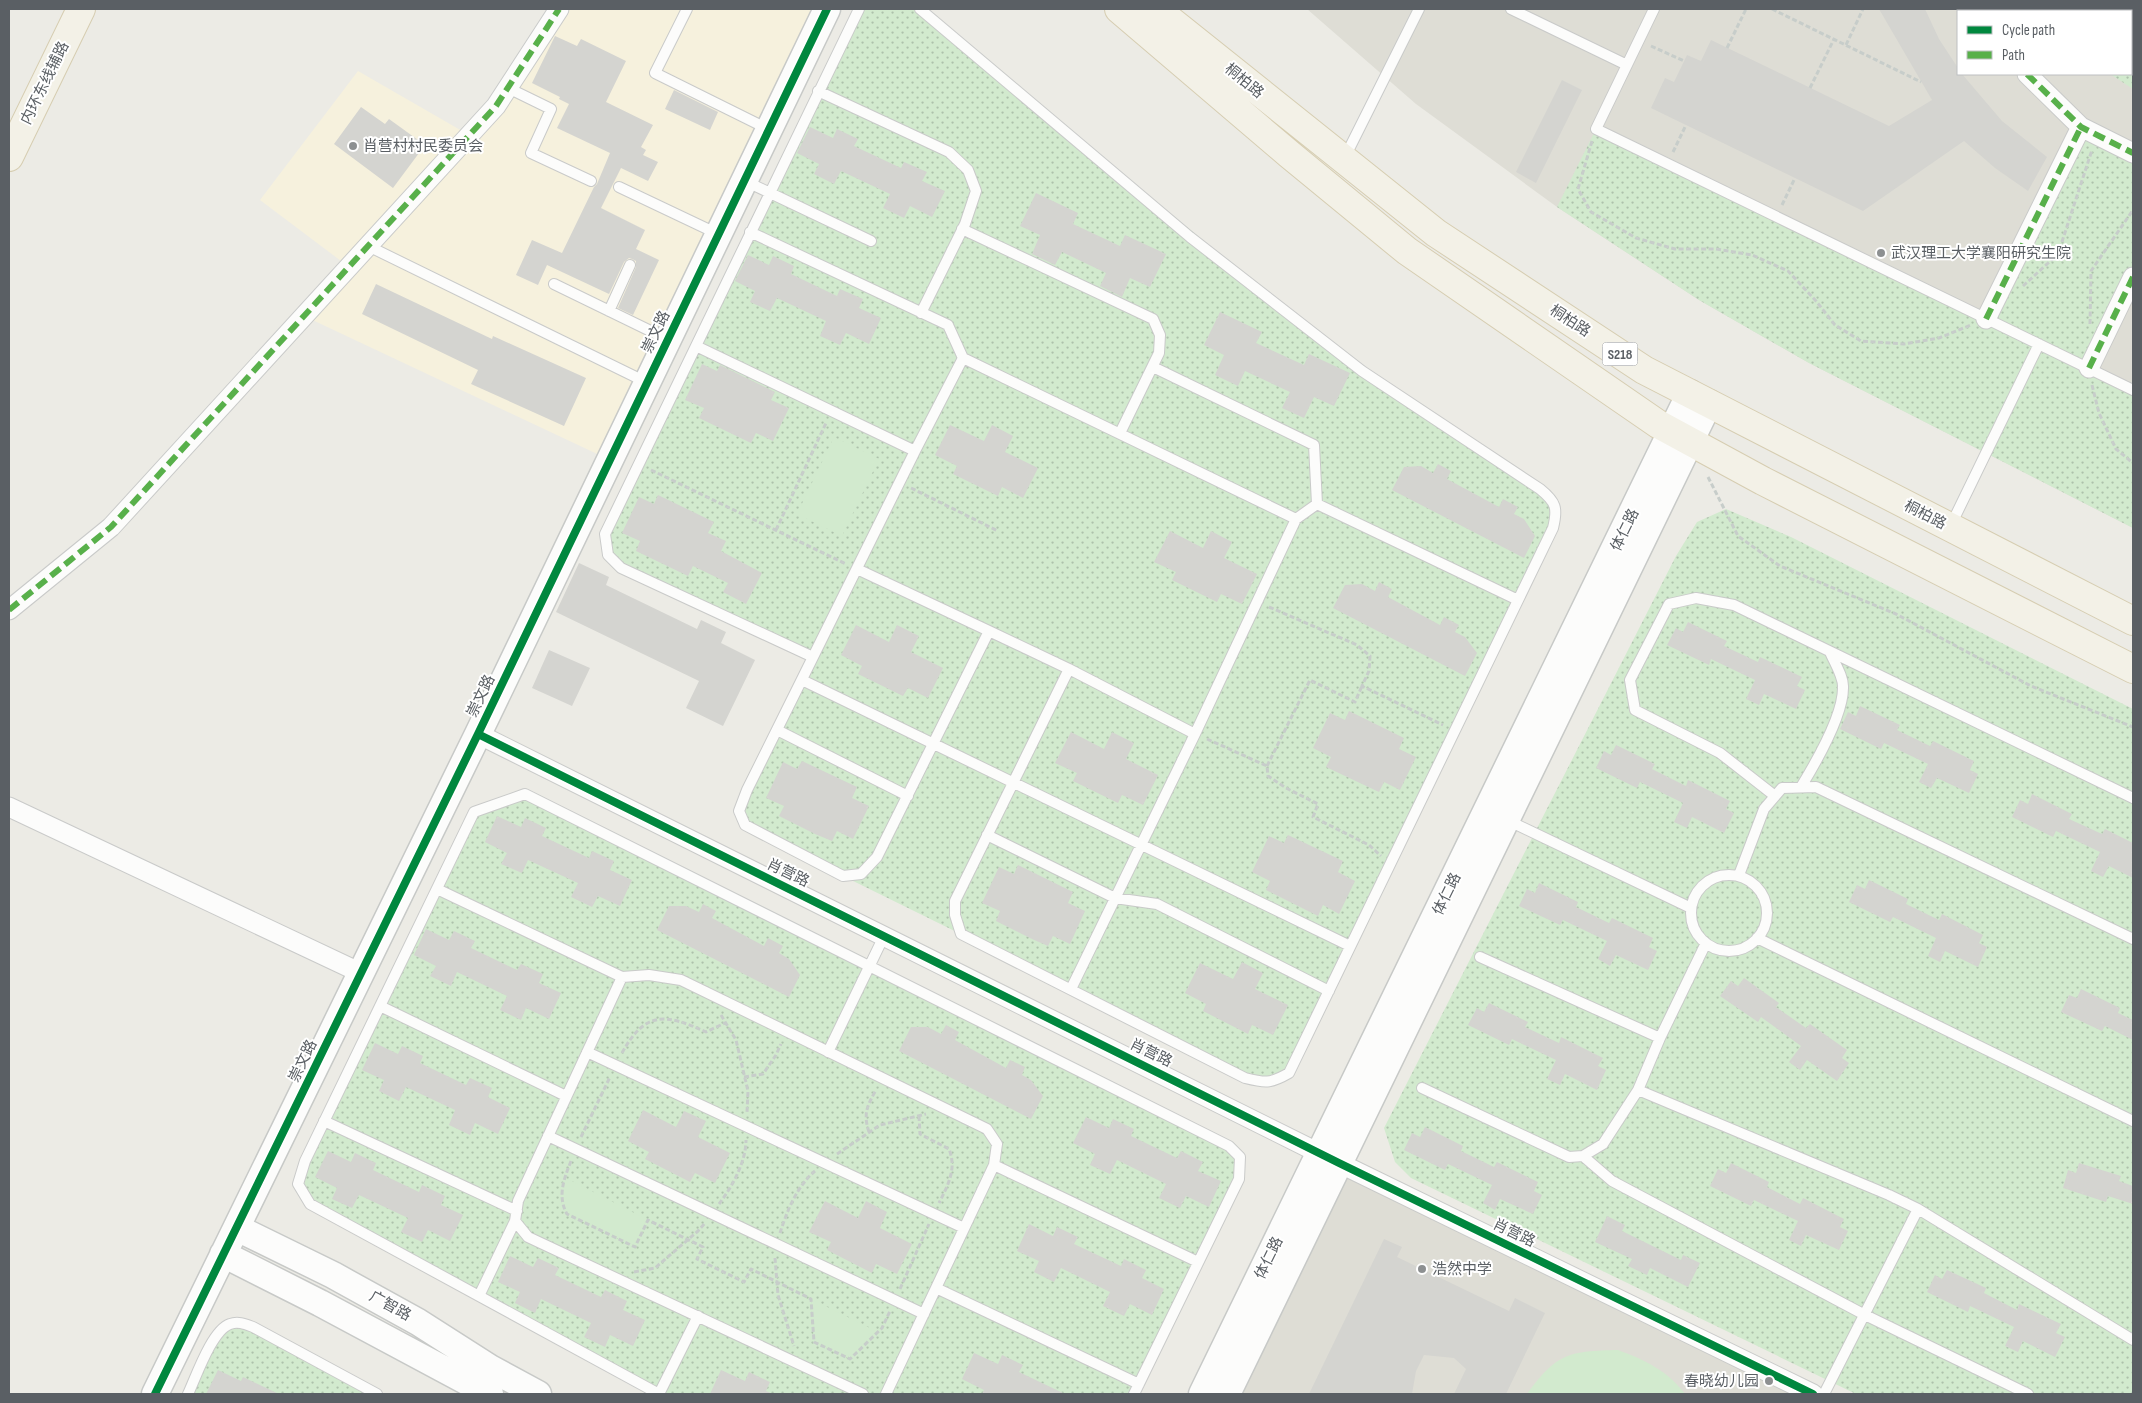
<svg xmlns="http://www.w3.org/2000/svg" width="2142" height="1403" font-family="'Sofia Sans Condensed','Noto Sans SC',sans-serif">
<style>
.commercial{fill:#f6f1dd}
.education{fill:#deddd5;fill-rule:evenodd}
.grass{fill:url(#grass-dots)}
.pitch{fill:#d2eace}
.building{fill:#d4d4d0}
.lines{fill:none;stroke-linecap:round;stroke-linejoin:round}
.lane-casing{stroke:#c9cac9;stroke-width:12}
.street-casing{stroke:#c9cac9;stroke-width:21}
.secondary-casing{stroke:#c7c9c7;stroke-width:29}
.primary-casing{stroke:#d6cdb1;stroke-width:30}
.path{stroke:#c7cdca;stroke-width:3;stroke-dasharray:5 2.5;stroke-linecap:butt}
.lane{stroke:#fcfcfb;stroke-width:10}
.street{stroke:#fcfcfb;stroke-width:19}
.secondary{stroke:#fcfcfb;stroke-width:26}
.primary{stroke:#f3f1e7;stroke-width:28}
.quiet{stroke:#58b04a;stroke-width:6;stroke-dasharray:12 6;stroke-linecap:butt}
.cycleway-casing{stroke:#fff;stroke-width:11}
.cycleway{stroke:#00873e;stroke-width:8}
.poi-dot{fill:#8d9091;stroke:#fff;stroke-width:2}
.labels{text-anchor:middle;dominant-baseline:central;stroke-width:4;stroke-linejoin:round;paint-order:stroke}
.shield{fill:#fff;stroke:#8c8f92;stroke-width:1}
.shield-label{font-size:14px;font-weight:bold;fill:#5a5f64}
.street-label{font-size:15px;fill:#5a5f64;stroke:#fff}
.poi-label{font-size:15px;fill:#5a5f64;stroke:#fff;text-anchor:start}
</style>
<defs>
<pattern id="grass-dots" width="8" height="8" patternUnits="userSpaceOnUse" patternTransform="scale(1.25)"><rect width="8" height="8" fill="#d2eace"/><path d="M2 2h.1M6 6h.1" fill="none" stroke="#adc1ab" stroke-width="1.8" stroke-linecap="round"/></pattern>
</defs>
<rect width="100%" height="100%" fill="#ecebe5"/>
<path class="commercial" d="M559,9H827L610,460L304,316L349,267L260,200L358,71L469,135Z"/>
<path class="education" d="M1307,9H2133V528L1809,363L1699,300L1557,207L1416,104ZM1958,11H2131V74H1958Z
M1339,1163L1813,1394H1227Z"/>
<path class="grass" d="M859,9H920L1362,370L1540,489L1557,512L1289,1073L1263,1083L843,876L745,825L739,811L811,662L621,568L608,555L605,534Z
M2049,9H2133V89L2110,74H2131V11H2051Z
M2081,127L2133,153V277L2089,368L2133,390V528L1809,363L1699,300L1557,207L1596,129L1986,318Z
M1726,509L1791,537L2133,709V1394H1856L1411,1178L1395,1162L1384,1128L1676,556L1697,522Z
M525,794L1240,1157L1239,1179L1134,1394H659L310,1204L298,1184L474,812Z
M241,1322L377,1394H188L218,1331Z"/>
<path class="pitch" d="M834,437L879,459L842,536L797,514Z
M564,1177L648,1220L635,1247L567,1214L561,1203Z
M811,1299L878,1332L850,1359L814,1342Z
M1618,1350C1645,1360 1668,1371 1685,1394H1527C1557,1353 1569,1351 1618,1350Z"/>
<path class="building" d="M1879,9H1925L1939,39L1958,68V74H1962L2002,121L2047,157L2028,191L1995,168L1964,141L1863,211L1651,108L1665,78L1674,82L1687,55L1701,61L1711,40L1889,126L1932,100Z
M555,36L577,46L581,39L626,61L606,102L653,125L641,147L646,150L643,155L658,162L648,181L621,168L601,208L645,230L636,249L659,260L633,315L618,308L636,267V261L632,259L629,258L624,262L609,294L547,265L538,285L516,275L532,240L562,253L594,187L597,184L610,153L557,128L569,104L559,99L560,97L532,83Z
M1562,80L1582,90L1536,183L1516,172Z
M674,90L718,112L710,130L665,109Z
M361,107L385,124L389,119L425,145L393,188L334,144Z
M810,127L833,138L837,129L858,139L854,146L901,168L904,162L927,172L922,181L945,191L932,217L910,206L904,218L883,208L890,194L841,171L834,184L814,174L819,164L797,153Z
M1036,193L1078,213L1073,224L1120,246L1125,235L1166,254L1150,287L1130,278L1122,297L1100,286L1106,273L1062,252L1055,265L1032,254L1040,235L1020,226Z
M748,255L769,265L773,256L794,266L791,274L837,296L840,289L863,299L859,308L881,318L869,344L846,333L840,345L820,336L826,321L777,298L770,311L750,302L755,291L735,281Z
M376,284L492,339L493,336L586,378L564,426L471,384L478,370L362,314Z
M1220,312L1262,332L1256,343L1304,365L1309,354L1350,373L1334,406L1314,397L1304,418L1282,408L1290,392L1245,371L1238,386L1215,375L1224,355L1204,345Z
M702,364L717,371L720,365L775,392L771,400L789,408L773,441L756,433L751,443L699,418L704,408L685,400Z
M950,425L984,441L992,425L1013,436L1005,452L1038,468L1023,498L1002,487L998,496L953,474L957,466L935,455Z
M1438,464L1451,471L1447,479L1499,507L1503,499L1518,507L1514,514L1524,519L1535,536L1524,558L1392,490L1404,467L1421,466L1433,473Z
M658,495L714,522L708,533L726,541L721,551L762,573L746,604L723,592L728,583L693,566L688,576L636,551L640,541L622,533L639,497L654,504Z
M1170,531L1203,548L1211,531L1232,542L1224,558L1257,574L1242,604L1221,594L1217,602L1172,580L1176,572L1154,562Z
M579,563L609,577L606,585L697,629L701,620L726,632L721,643L755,660L723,726L686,708L699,681L556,612Z
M1379,582L1392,589L1388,597L1440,625L1444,617L1459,625L1455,632L1465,637L1477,653L1465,676L1333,608L1345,585L1362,584L1375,591Z
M1688,622L1727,641L1724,646L1758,662L1760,657L1802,677L1797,686L1805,690L1796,709L1764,694L1759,705L1746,699L1755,680L1711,659L1709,665L1667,645L1676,628L1683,632Z
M856,625L889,642L897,625L919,636L911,652L943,668L928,698L908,688L903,696L858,674L862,666L841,655Z
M549,650L590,668L572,706L532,688Z
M1860,706L1900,725L1897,730L1930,746L1933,741L1974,761L1970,770L1978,774L1969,793L1937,778L1931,788L1919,782L1928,764L1884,743L1881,749L1840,729L1848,712L1856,716Z
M1349,711L1404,738L1399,749L1416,757L1400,790L1384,782L1379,792L1326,767L1331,757L1313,748L1330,713L1345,720Z
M1071,732L1104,749L1112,732L1134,743L1126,759L1158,775L1143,805L1122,795L1118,803L1073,781L1077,773L1055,763Z
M1616,745L1655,764L1652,769L1686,786L1688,780L1730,801L1726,809L1734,813L1724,833L1692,817L1687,828L1674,822L1683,803L1640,782L1637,788L1596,768L1604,751L1611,755Z
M802,761L857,787L852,798L869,806L853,839L837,831L832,841L815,834L779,816L784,806L766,798L783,762L797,769Z
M2032,794L2072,814L2069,819L2102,834L2105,829L2133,843V878L2109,866L2103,877L2091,871L2100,852L2056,831L2053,837L2012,817L2020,800L2028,804Z
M497,816L521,827L525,818L546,828L542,836L589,858L592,851L614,861L610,870L632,880L620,906L598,896L592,907L571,897L578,883L528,860L522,873L501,864L507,853L485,842Z
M1288,835L1343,861L1338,872L1355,881L1339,914L1323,905L1318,916L1266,890L1270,881L1252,872L1269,836L1284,843Z
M1018,865L1073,892L1068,903L1085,911L1070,944L1053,936L1048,946L1032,939L996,921L1000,911L982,903L999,867L1014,874Z
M1869,880L1908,899L1906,904L1939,920L1942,914L1983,935L1979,943L1987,947L1978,967L1945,951L1940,962L1928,956L1936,938L1893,917L1890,922L1849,902L1857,885L1865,889Z
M1539,883L1578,902L1576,907L1609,923L1612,918L1653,938L1649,947L1657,951L1648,970L1616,955L1610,966L1598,959L1607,941L1563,920L1560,925L1519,906L1527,889L1535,893Z
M703,904L716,911L712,918L764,946L768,938L783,946L779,953L789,959L800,975L789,997L657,930L669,906H686L699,912Z
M426,929L449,940L454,931L475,941L471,948L517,970L521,964L543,974L539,983L561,993L549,1019L526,1008L521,1020L500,1010L507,996L457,972L451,986L430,976L436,966L414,955Z
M1242,962L1263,973L1255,989L1288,1005L1273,1035L1252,1025L1248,1034L1203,1011L1206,1004L1185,993L1200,963L1233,979Z
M1744,978L1779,1003L1776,1007L1806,1028L1810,1024L1847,1050L1842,1058L1849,1063L1837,1081L1807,1060L1800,1070L1789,1062L1801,1046L1761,1017L1758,1022L1720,996L1731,981L1738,986Z
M2081,989L2120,1008L2118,1013L2133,1020V1040L2105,1026L2102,1031L2061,1012L2069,995L2077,998Z
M1489,1003L1528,1022L1525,1027L1559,1043L1561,1037L1603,1058L1598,1066L1606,1070L1597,1090L1565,1074L1560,1085L1547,1079L1556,1060L1512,1039L1509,1045L1468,1025L1477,1008L1484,1012Z
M946,1025L959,1032L955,1040L1006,1068L1010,1060L1025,1067L1022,1075L1031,1080L1043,1096L1031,1119L899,1051L911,1027H928L941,1034Z
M375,1043L398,1054L402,1046L423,1056L420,1063L466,1085L470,1078L492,1088L488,1097L510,1108L498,1134L475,1123L470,1135L449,1125L455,1110L406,1087L399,1101L379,1091L384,1080L362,1070Z
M643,1110L676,1127L684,1111L706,1121L698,1137L730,1153L715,1183L695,1173L690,1182L645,1159L649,1152L628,1141Z
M1086,1117L1109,1128L1113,1119L1134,1129L1131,1136L1177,1158L1181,1151L1203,1162L1198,1171L1221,1181L1209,1207L1186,1196L1180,1208L1159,1198L1166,1184L1117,1160L1110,1174L1090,1165L1095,1154L1073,1143Z
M1425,1127L1463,1146L1461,1151L1494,1167L1497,1162L1538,1182L1534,1191L1542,1195L1533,1214L1500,1199L1495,1210L1483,1203L1492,1185L1448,1164L1445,1170L1404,1150L1412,1133L1420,1137Z
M328,1151L351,1162L355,1153L376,1163L373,1170L419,1192L422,1185L445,1196L441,1205L463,1215L450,1241L428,1230L422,1242L401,1232L408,1218L359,1195L352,1208L332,1199L337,1188L315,1177Z
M1731,1163L1769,1182L1767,1187L1800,1204L1803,1198L1844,1219L1840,1227L1848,1231L1839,1250L1806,1235L1801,1246L1789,1240L1798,1221L1754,1200L1751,1206L1710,1186L1718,1169L1726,1173Z
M2079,1163L2121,1176L2119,1181L2133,1186V1204L2108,1196L2106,1202L2063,1188L2068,1170L2076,1173Z
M825,1201L858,1218L866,1201L887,1212L880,1228L912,1244L897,1274L876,1264L872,1273L827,1250L831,1242L809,1232Z
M1607,1216L1625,1225L1622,1231L1681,1260L1683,1255L1700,1263L1688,1287L1650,1268L1647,1275L1628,1266L1632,1259L1595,1242Z
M1029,1224L1053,1236L1057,1227L1078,1237L1074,1244L1121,1266L1124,1259L1146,1270L1142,1278L1164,1289L1152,1315L1130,1304L1124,1316L1103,1306L1110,1292L1061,1268L1054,1282L1034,1272L1039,1261L1017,1251Z
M1384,1239L1402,1247L1397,1257L1509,1311L1515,1298L1545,1313L1506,1394H1454L1466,1369L1454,1358L1424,1355L1416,1371L1412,1394H1309Z
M510,1256L533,1267L538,1258L559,1268L555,1275L601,1297L605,1290L627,1301L623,1310L645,1320L633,1346L610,1335L605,1347L584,1337L591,1323L541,1299L535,1313L515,1303L520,1292L498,1282Z
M1947,1270L1986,1288L1984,1293L2017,1310L2019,1304L2061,1324L2056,1333L2065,1337L2055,1357L2023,1341L2018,1352L2005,1346L2014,1327L1970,1306L1968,1312L1927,1292L1935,1275L1942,1279Z
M974,1353L998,1364L1002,1355L1023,1365L1019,1372L1065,1394H982L984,1390L962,1379Z
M218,1370L241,1381L243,1377L279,1394H206Z
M721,1370L745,1381L749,1372L770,1382L766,1391L773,1394H710Z"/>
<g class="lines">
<g class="lane-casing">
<path id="lane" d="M687,9L655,73L768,129
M859,9L605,534L608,555L621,568L813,657L747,790L739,811L745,825L843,876L861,874L877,857L989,631L1069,669L955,901V915L961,934L1245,1078C1265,1083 1270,1084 1289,1073L1553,528C1558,508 1556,502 1540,489L1362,371L1190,237L920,9
M1511,9L1627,65
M1654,9L1596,129L2133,390
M508,88L551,109L531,153L591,181
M818,91L949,152L968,170L976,191L965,224L921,313
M1344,159L1419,9
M745,181L871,241
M619,187L718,234
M962,229L1153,319L1160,335L1159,353L1120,433
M750,232L948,325L963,358L1296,519L1317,504L1518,600
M368,246L646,382
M554,284L667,339
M609,311L630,265
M696,346L915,451L813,657
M1153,367L1314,445L1317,504
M915,451L963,358
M1951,525L2039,344
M857,569L989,631
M1069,669L1195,734L1296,519
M802,680L1350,946
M777,730L908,796
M1801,787C1815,764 1843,715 1843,688C1844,677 1834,662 1830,652
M1775,796L1720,753L1635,710L1630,680L1669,604L1696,598L1734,605L2133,798
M1507,820L1691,908
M987,835L1115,898L1157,904L1329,991
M1691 913a38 38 0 1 1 76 0a38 38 0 1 1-76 0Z
M1739,875L1764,809L1782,788L1816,787L2133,939
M437,889L622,977
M1757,938L2133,1121
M1706,943L1660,1038L1638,1090L1889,1195L1918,1209L2133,1340
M1480,957L1660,1038
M1071,989L1195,734
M380,1006L566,1096
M587,1052L964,1228
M828,1052L884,936
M1422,1088L1569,1157L1583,1156L1603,1144L1638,1090
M324,1121L517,1211
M548,1136L924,1314
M1583,1156L1612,1181L1865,1315L2028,1394
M994,1165L1198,1262
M936,1288L1139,1384
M479,1296L515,1221
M188,1394C196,1377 212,1330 230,1324C238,1321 245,1324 253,1327L377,1394
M659,1394L310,1204L298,1184L305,1161L474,812L525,794L1229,1146L1240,1157L1239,1179L1134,1394
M659,1394L698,1316
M863,1394L528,1237L515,1221L518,1201L622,977L649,975L681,980L987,1129L997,1144L994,1165L886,1394
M1824,1394L1918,1209"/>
</g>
<g class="street-casing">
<path id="street" d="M1986,9L1987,11
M2027,74L2081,127L2133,153
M1986,319L2081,127
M2089,368L2133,277
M9,610L111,527L496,106L559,9
M478,734L1339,1163L1813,1394
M9,807L361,973"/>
</g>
<g class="secondary-casing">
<path id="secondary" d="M237,1228L333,1275L418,1322L490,1368L538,1394
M223,1254L320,1303L490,1394
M155,1394L478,734L827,9
M1202,1394L1690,393
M1227,1394L1709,403"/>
</g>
<g class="primary-casing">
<path id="primary" d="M1119,9L1289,154L1407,251L1658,424L1763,481L2133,669
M1156,9L1436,233L1644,370L2133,621
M9,157L81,9"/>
</g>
<path class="path" d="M1772,9L1921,82
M1846,45L1863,9
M1651,46L1684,61
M1727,48L1746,9
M1810,88L1834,39
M1592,141L1578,189L1591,212L1636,238L1675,249H1716L1752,255L1788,271L1816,301L1835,325L1861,341L1904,344L1939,338L1971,325
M1673,152L1686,125
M1782,205L1795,178
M2023,286L2058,254L2092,150
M2090,324L2091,271L2133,210
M2092,385L2099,413L2116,449L2133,463
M651,470L846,564
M1708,477L1738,536L1780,566L1896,614L2031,686L2133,727
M911,488L998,531
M776,530L826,423
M1269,607L1357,645L1370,656L1369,671L1362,686L1443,725
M1207,739L1267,766L1268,776L1286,788L1318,804L1313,817L1369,845L1381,856
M1267,766L1310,680L1355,702L1362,686
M721,1015L736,1040L748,1091L747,1113
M622,1053C645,1011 665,1013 706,1032L725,1023
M744,1077L763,1074L776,1055L781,1044
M919,1116L920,1134L949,1149C957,1169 948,1185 939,1203
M869,1132C863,1114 867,1106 876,1090
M581,1137L610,1077
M837,1154L880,1125L926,1114
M571,1161C564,1179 557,1196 567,1214L635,1247L648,1220L703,1247L697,1259L744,1282L751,1269L811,1299L814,1342L850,1359L882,1328L890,1311
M719,1204C732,1187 746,1162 746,1140
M780,1233C787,1211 797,1186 815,1171
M775,1258L778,1295L794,1346
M634,1272L655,1268L698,1231L705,1223
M900,1289L929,1224"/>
<use href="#lane" class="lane"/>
<use href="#street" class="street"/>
<use href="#secondary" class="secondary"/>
<use href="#primary" class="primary"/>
<path class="quiet" d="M1986,9L1987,11
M2027,74L2081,127L2133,153
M1986,319L2081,127
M2089,368L2133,277
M9,610L111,527L496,106L559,9"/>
<g class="cycleway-casing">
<path id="cycleway" d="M478,734L1339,1163L1813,1394
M155,1394L478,734L827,9"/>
</g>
<use href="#cycleway" class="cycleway"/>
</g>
<g class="poi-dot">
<circle cx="353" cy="146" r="5"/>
<circle cx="1881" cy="253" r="5"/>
<circle cx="1422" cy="1269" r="5"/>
<circle cx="1769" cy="1381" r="5"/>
</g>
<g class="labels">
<rect class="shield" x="1602.5" y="342.5" width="35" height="23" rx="4"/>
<g class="shield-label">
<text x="1620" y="354">S218</text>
</g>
<g class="street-label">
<text transform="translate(1244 81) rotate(39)">桐柏路</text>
<text transform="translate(45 83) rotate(-64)">内环东线辅路</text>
<text transform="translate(1570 321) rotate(33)">桐柏路</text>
<text transform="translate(656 332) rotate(-64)">崇文路</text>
<text transform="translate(1925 515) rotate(27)">桐柏路</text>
<text transform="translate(1625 530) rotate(-64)">体仁路</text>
<text transform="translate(481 696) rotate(-64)">崇文路</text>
<text transform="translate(788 873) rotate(26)">肖营路</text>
<text transform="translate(1447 894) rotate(-64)">体仁路</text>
<text transform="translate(1151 1053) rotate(26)">肖营路</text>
<text transform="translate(303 1061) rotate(-64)">崇文路</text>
<text transform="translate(1514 1233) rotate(26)">肖营路</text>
<text transform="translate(1269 1258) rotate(-64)">体仁路</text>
<text transform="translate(390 1306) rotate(29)">广智路</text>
</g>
<g class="poi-label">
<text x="363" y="146">肖营村村民委员会</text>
<text x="1891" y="253">武汉理工大学襄阳研究生院</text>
<text x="1432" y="1269">浩然中学</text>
<text x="1759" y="1381" text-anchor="end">春晓幼儿园</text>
</g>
</g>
<rect width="2142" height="1403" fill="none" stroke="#5a5f64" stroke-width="20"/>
<rect x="1957" y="10" width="175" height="65" fill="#ffffff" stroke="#bdbfc1"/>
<rect x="1967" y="26" width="25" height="8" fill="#00873e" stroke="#bdbfc1"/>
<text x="2002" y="35" font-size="15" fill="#5a5f64">Cycle path</text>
<rect x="1967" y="51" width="25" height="8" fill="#58b04a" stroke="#bdbfc1"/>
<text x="2002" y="60" font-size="15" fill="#5a5f64">Path</text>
</svg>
